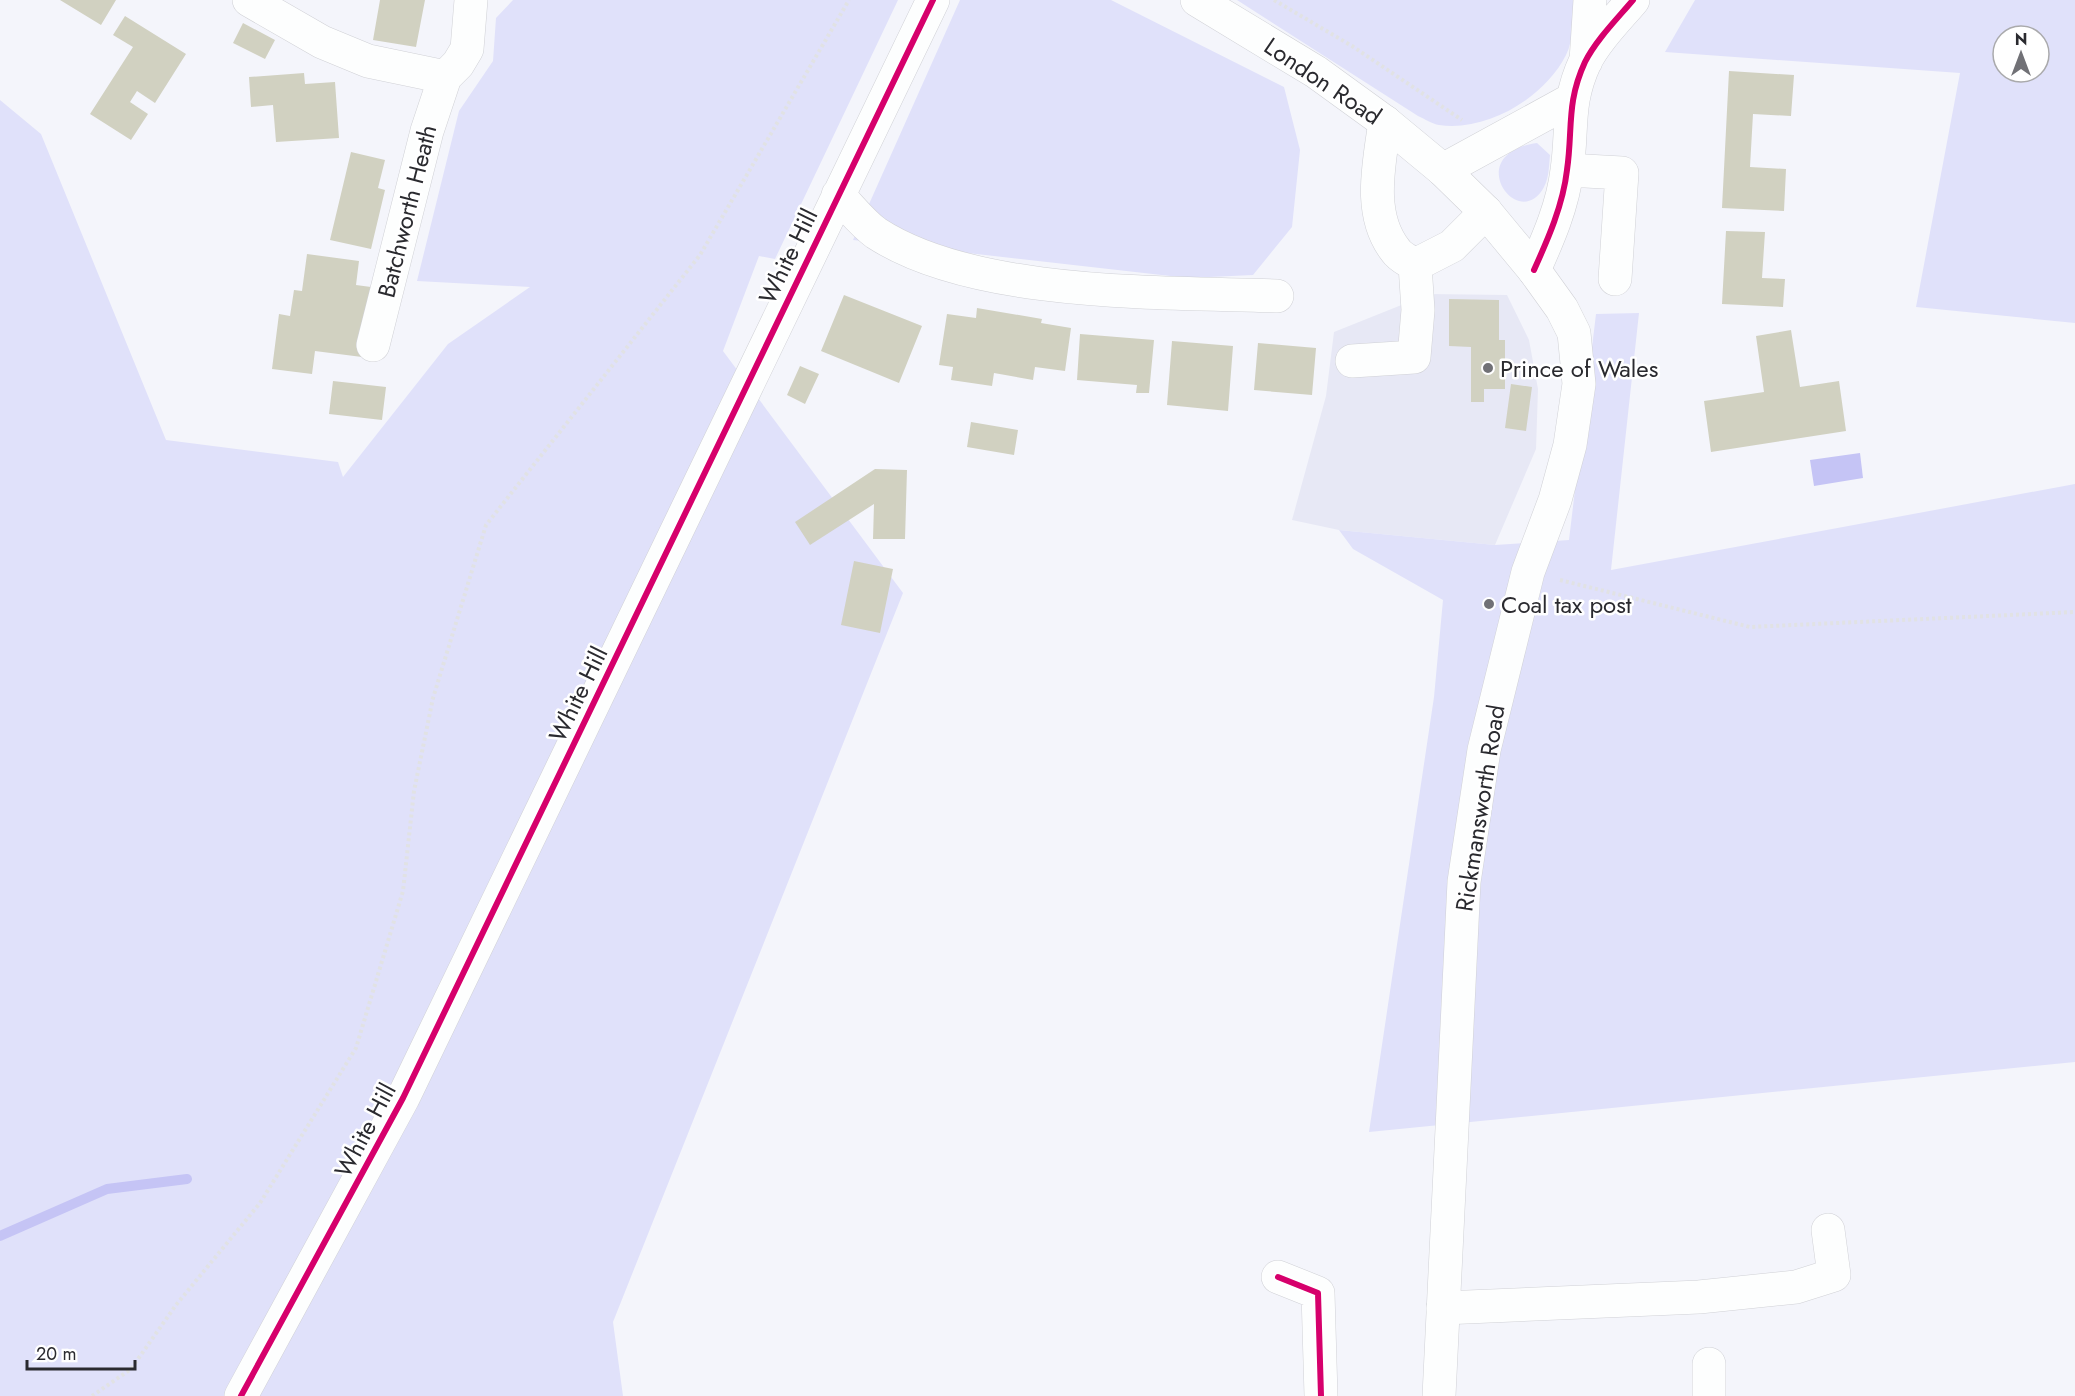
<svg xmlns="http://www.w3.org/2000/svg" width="2075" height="1396" font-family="Jost,sans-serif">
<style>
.built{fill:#e7e8f5}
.green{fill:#e0e1fa;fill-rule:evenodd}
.water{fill:#c5c4f5}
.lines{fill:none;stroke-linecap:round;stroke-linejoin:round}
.stream{stroke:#c5c4f5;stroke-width:10}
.building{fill:#d1d1c1}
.minor-casing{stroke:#d0d1d6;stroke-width:34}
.major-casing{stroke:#d0d1d6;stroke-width:34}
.path{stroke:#e1e2e4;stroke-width:4;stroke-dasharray:3 3;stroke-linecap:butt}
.minor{stroke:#fdfefe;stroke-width:33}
.major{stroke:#fdfefe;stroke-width:33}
.cycleway-casing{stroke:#fff;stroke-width:10}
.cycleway{stroke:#d6006c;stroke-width:6}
.poi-dot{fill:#717176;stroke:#fff;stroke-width:2}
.labels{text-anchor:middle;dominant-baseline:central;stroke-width:5;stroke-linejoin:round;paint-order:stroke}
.street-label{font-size:24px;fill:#2a2a2f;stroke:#fff}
.poi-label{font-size:24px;fill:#2a2a2f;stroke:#fff;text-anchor:start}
</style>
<rect width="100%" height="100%" fill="#f4f5fb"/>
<path class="built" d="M1429,294L1507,295L1529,340L1538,389L1536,449L1495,545L1339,530L1292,520L1326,396L1334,332Z"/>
<path class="green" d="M513,0H898L775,259L759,256L723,351L903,593L613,1322L623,1396H0V100L41,134L166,440L338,462L343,477L448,344L530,287L417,281L459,111L493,61L496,18Z
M960,0H1111L1284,87L1300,150L1292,227L1253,275L1188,278L853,240Z
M1237,0H1576C1573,16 1574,40 1566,55C1545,97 1488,132 1439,125C1432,124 1425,119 1418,116Z
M1695,0H2075V323L1916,307L1960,73L1665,52ZM2003,36H2039V72H2003Z
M1537,143L1550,155C1549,165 1549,178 1544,187C1519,234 1460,154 1537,143Z
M1639,313L1611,570L2075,484V1062L1369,1132L1434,697L1443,600L1353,549L1339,530L1495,545L1569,540L1596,314Z"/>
<path class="water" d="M1860,453L1863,478L1814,486L1810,460Z"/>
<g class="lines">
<path class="stream" d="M0,1236L107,1189L187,1179"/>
</g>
<path class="building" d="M60,0H116L101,25Z
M380,0H425L416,47L373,40Z
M125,16L186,54L155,103L137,91L130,102L148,114L131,140L90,114L133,47L113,35Z
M243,23L275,40L265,59L233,43Z
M1729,71L1794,75L1791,116L1753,114L1750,167L1786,169L1784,211L1722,208Z
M304,73L305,84L335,82L339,138L276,142L273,105L251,107L249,77Z
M351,152L385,160L378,188L385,190L371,249L330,240Z
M1726,231L1765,232L1762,278L1785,279L1783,307L1722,304Z
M307,254L359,261L356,285L371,287L362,357L315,351L312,374L272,369L279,314L290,316L294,290L302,291Z
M844,295L922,326L899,383L821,351Z
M1449,299L1499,300V340H1505V389H1484V402H1471V347L1449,346Z
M977,308L1042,319L1041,323L1071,328L1065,371L1035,367L1033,380L994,373L992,386L951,380L953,367L939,365L947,314L976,318Z
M1791,330L1800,387L1839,381L1846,431L1711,452L1704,401L1764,392L1756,336Z
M1080,334L1154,340L1149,393H1136L1137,385L1077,380Z
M1172,341L1233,346L1228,411L1167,405Z
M1258,343L1316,348L1312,395L1254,390Z
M800,366L819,374L805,404L787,395Z
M333,381L386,387L382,420L329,414Z
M1511,384L1532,387L1526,431L1505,428Z
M971,422L1018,430L1014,455L967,447Z
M875,469L907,470L905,539H873L874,504L810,545L795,522Z
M854,561L893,569L880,633L841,625Z"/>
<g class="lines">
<g class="minor-casing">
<path id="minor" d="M249,0L322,42L368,61L445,77
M1586,61L1590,0
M1385,122C1379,164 1367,215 1396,251C1400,257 1409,261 1415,265L1452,246L1486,212
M1443,170L1571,100
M1567,170L1622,173L1615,279
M838,195C850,207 862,223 876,233C974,297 1162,292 1277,296
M1534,270C1548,239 1563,205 1567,170C1573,129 1566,103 1585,62C1596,40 1617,19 1633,0
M373,345L427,131L445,77L458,64L467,49L471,0
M1352,361L1414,357L1418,310L1415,265
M1278,1277L1318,1293L1321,1396
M1443,1308L1699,1297L1796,1287L1834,1275L1828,1230
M1709,1364V1396
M241,1396L403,1098L933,0"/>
</g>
<g class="major-casing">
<path id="major" d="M1197,0L1316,72L1385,122L1443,170L1486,212L1534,270L1562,309L1574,333L1579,384L1570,445L1555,500L1528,572L1484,750L1464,882L1439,1396"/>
</g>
<path class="path" d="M1274,0L1352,46L1462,120
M1560,580L1750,627L2075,612
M92,1396L131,1369L176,1305L260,1203L356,1048L403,891L414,791L433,698L486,525L700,255L849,0"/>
<use href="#minor" class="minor"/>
<use href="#major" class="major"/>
<g class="cycleway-casing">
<path id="cycleway" d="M1534,270C1548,239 1563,205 1567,170C1573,129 1566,103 1585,62C1596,40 1617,19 1633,0
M1278,1277L1318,1293L1321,1396
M241,1396L403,1098L933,0"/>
</g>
<use href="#cycleway" class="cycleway"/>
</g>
<g class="poi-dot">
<circle cx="1488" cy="368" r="6"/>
<circle cx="1489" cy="604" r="6"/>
</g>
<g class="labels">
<g class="street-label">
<text transform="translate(1323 81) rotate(34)">London Road</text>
<text transform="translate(407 211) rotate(-76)">Batchworth Heath</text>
<text transform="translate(788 256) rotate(-64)">White Hill</text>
<text transform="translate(578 694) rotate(-64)">White Hill</text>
<text transform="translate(1480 808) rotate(-81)">Rickmansworth Road</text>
<text transform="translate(365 1130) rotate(-62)">White Hill</text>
</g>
<g class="poi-label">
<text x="1500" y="368">Prince of Wales</text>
<text x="1501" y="604">Coal tax post</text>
</g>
</g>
<g transform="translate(2021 54)"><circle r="28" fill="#ffffff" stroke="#aaaaac" stroke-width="1.5"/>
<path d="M0-4.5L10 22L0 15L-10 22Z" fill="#717176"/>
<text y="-9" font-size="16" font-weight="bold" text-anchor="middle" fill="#2a2a2f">N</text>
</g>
<path d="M27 1360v9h108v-9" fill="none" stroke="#2a2a2f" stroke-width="3"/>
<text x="36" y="1360" font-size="18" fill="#2a2a2f" stroke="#ffffff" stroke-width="4.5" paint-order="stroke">20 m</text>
</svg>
